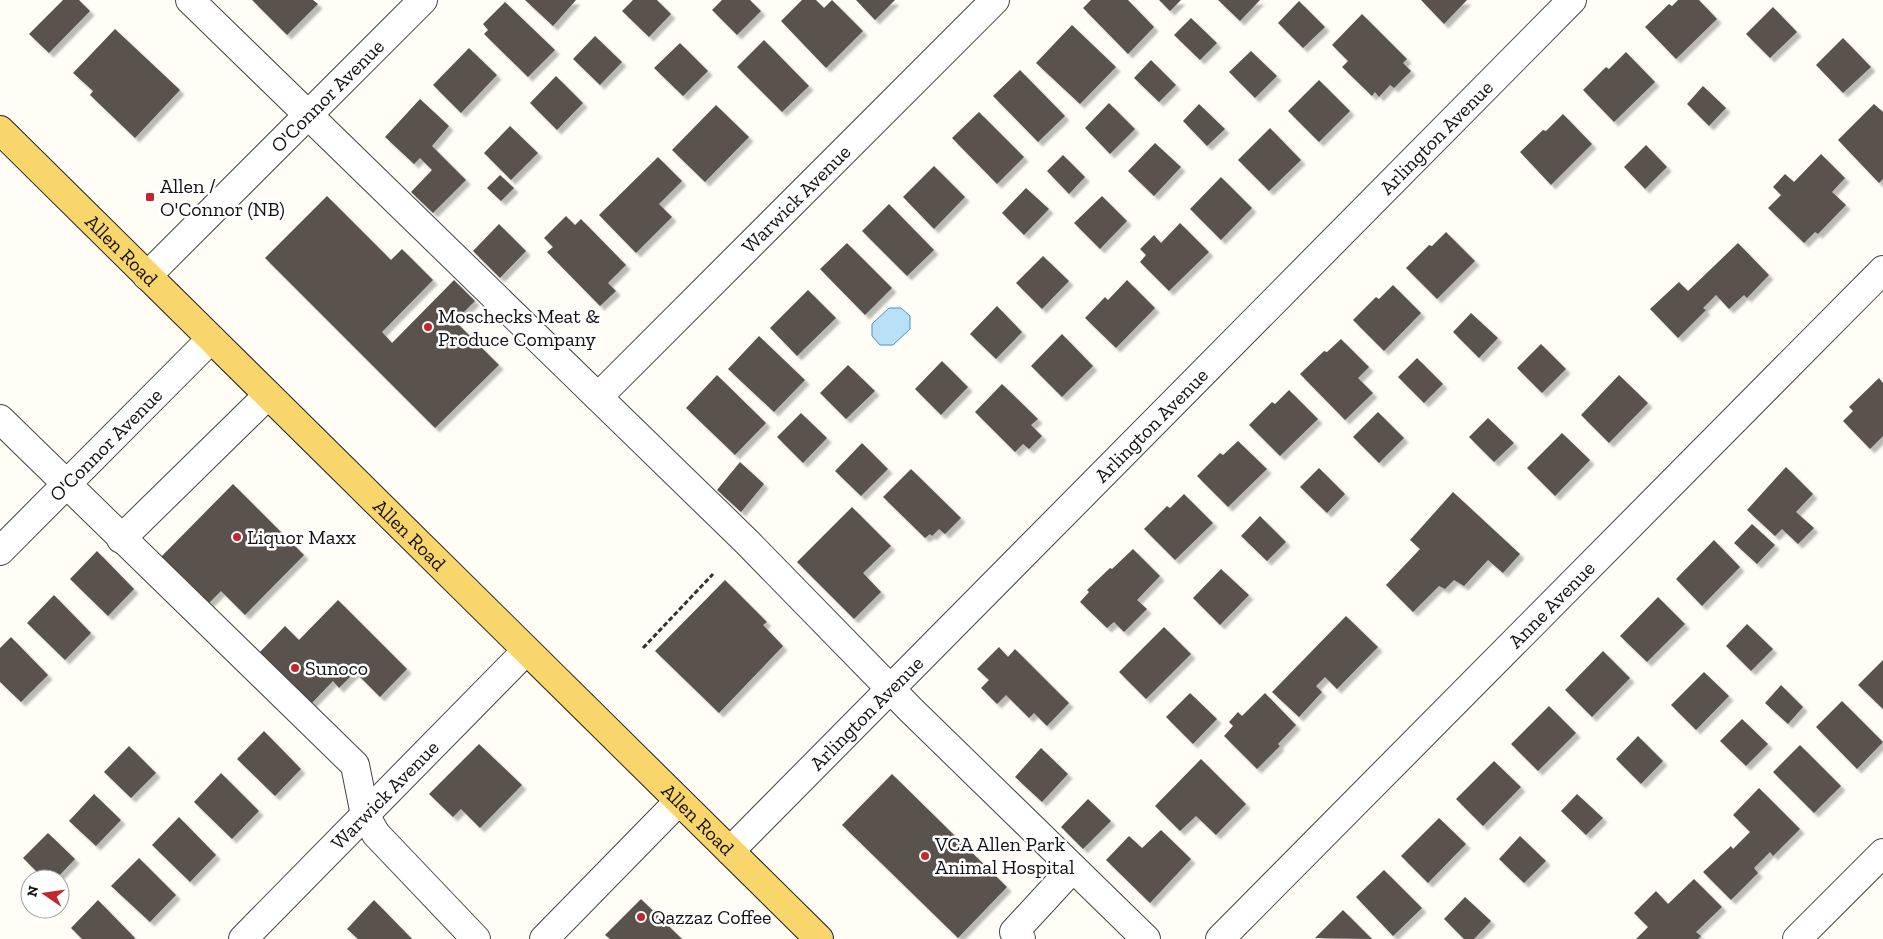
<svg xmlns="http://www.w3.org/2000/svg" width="1883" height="939" font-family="'Zilla Slab',serif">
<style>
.water{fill:#b9e0f7;stroke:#3f96cf}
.building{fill:#5a524d;filter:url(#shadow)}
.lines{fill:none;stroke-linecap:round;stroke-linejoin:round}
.minor-casing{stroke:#444;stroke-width:30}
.major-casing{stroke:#222;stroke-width:30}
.path{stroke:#333;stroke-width:3;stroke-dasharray:5 2.5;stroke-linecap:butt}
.minor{stroke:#fff;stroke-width:28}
.major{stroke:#f9d66b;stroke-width:28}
.poi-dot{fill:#c4262e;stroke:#fff;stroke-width:2}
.labels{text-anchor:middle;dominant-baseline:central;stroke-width:5;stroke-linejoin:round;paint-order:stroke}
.street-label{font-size:20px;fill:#111;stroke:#fff}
.poi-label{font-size:20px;fill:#111;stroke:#fff;text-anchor:start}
</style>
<defs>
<filter id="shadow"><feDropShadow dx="4.5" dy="4.5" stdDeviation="1" flood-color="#0004"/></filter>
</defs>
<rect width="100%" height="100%" fill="#fffdf5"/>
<path class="water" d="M889,308H901L910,316V329L893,345H880L872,336V324Z"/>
<path class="building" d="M63,0H79L90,11L49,53L29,34Z
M252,0H313L318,4L287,35Z
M525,0H576L553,26Z
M633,0H657L671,14L649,37L622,11Z
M722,0H750L761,11L737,35L712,10Z
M802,0H816L824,8L832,0L863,31L826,68L781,21Z
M856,0H895L875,20Z
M1091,0H1128L1154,27L1128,54L1083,8Z
M1159,0H1181L1170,11Z
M1218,0H1260L1240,21Z
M1421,0H1467L1444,24Z
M1678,0H1699L1717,19L1676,59L1645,27L1669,4L1672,6Z
M1299,1L1325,27L1303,48L1278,23Z
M505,2L555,50L528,77L484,34L488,30L483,24Z
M1773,7L1797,32L1770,58L1746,34Z
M1362,14L1407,59L1403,63L1411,71L1394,88L1390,85L1379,97L1375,92L1372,96L1342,67L1348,61L1332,45Z
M1191,18L1217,43L1200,60L1174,35Z
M1072,25L1116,67L1080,104L1036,63Z
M115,29L180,90L135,138L90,95L93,91L73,73Z
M595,36L622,62L600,85L573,59Z
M1843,38L1871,67L1843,93L1816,65Z
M764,40L809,86L782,112L737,67Z
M680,43L708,71L683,96L654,68Z
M469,48L497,75L461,113L433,85Z
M1251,51L1277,76L1255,98L1229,72Z
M1626,52L1655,82L1614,122L1583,90L1606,67L1609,69Z
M1151,60L1176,85L1159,102L1134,78Z
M1020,70L1065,116L1038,142L993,96Z
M556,76L583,103L557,130L530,103Z
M1319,80L1350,111L1319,142L1288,111Z
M1703,86L1726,108L1709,126L1687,104Z
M420,99L449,126L432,146L466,180L433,213L411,192L432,170L420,158L414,164L385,137Z
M1109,103L1135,129L1110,154L1085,128Z
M1199,104L1225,129L1207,146L1183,121Z
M1874,104L1883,112V179L1879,183L1838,140Z
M716,105L749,137L705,182L672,150Z
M979,112L1024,157L997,184L952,138Z
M1563,114L1592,144L1551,185L1520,152L1543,130L1546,131Z
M510,126L538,153L511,180L484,153Z
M1270,128L1301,160L1269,191L1238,160Z
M1155,143L1181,167L1154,196L1128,171Z
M1646,145L1667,167L1645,189L1624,167Z
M1821,154L1845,178L1832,192L1846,205L1818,234L1815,232L1804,243L1768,208L1781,195L1773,187L1785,174L1794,182Z
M1063,155L1085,177L1069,194L1047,171Z
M658,157L682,181L659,204L672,217L636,253L599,215Z
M934,166L965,197L934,229L903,197Z
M500,175L514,188L501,201L487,188Z
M1221,177L1252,208L1221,240L1190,209Z
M1026,188L1049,209L1024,235L1002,213Z
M327,196L391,260L402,249L433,280L382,332L392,343L454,280L475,301L455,321L499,365L435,428L265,258Z
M1102,196L1127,221L1100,249L1074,223Z
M889,204L934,250L907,276L862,231Z
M566,216L575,225L581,219L626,265L608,283L616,291L600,306L547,252L553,247L544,238Z
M1180,223L1209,252L1169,291L1140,262L1146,255L1140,249L1154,235L1161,243Z
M499,224L526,251L500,278L473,251Z
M1446,232L1475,261L1437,299L1406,268L1429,245L1432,246Z
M847,243L892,288L865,315L820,269Z
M1738,243L1769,275L1747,298L1744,295L1729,309L1716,295L1703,308L1706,310L1678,338L1650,309L1679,282L1688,291Z
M1043,256L1069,281L1042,309L1016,283Z
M1127,280L1155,308L1116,348L1085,318L1105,297L1108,300Z
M1393,285L1421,313L1384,351L1353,320L1376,297L1379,299Z
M808,290L836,318L797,356L770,328Z
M997,306L1022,332L996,359L970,334Z
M1471,313L1498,338L1479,358L1453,332Z
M1062,334L1093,366L1062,397L1031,366Z
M759,336L805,380L774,412L728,369Z
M1341,339L1369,367L1358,378L1373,393L1345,420L1300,374L1324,351L1327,352Z
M1541,344L1566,369L1542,393L1517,368Z
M1417,358L1443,384L1424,403L1398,377Z
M942,361L968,387L941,415L915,389Z
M848,365L875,391L846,419L820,393Z
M717,375L766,423L735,455L686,408Z
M1619,375L1648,403L1609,443L1581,415Z
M1879,378L1883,383V436L1870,449L1843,421L1853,411L1849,407Z
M1002,384L1038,419L1031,425L1042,436L1029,449L1023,444L1015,452L975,412Z
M1289,390L1318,419L1280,456L1249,425L1272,402L1275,404Z
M1378,412L1404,438L1379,463L1353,437Z
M801,413L827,438L803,463L777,437Z
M1488,418L1514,443L1494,462L1469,437Z
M1562,433L1590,460L1555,496L1527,468Z
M1238,441L1267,469L1228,507L1197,476L1220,453L1223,455Z
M862,443L888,469L861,496L835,471Z
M740,462L764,484L741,512L717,490Z
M1786,467L1813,494L1796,512L1814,528L1798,544L1782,529L1775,536L1747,510Z
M1319,468L1345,494L1327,513L1300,487Z
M911,469L961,518L945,534L939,529L932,536L930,534L925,538L883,497Z
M233,484L304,555L245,615L221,591L204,608L157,561Z
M1453,492L1520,554L1503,573L1488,560L1464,586L1454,580L1445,589L1439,586L1413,612L1386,585L1420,549L1410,540Z
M1184,494L1213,523L1175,560L1144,529L1167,506L1170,508Z
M852,507L891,546L863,573L881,592L854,619L797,562Z
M1260,516L1286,542L1267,561L1241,536Z
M1752,524L1775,545L1757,564L1734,543Z
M1714,540L1740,567L1702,606L1676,579Z
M1133,549L1160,576L1137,600L1147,609L1124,632L1114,622L1107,628L1080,602L1089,592L1087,590L1110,568L1112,569Z
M97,551L134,589L108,616L70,579Z
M1221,569L1249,595L1220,625L1193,598Z
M725,580L767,622L763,625L783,646L719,713L655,651Z
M54,595L91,633L65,660L27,623Z
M1658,597L1685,624L1647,662L1620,636Z
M338,600L407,669L380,697L355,672L339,688L333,681L309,706L257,655L285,626L299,640Z
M1346,616L1378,647L1337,689L1325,677L1316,686L1322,692L1299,717L1272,692Z
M1747,624L1773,649L1751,671L1726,646Z
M1164,627L1191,654L1146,699L1119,672Z
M11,637L48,675L21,702L0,682V648Z
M999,647L1008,657L1015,649L1069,703L1047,726L1034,713L1029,718L1006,695L997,704L981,688L989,680L977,669Z
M1603,651L1630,678L1592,717L1565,690Z
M1883,660V709L1858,685Z
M1704,672L1729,696L1696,730L1671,705Z
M1781,685L1803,707L1788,724L1765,703Z
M1190,693L1217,719L1193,744L1166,717Z
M1265,693L1296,725L1278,744L1280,746L1257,769L1224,736L1233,726L1229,722L1238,712L1242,716Z
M1842,701L1883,742L1857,769L1816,727Z
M1549,706L1576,733L1538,771L1511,744Z
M1742,719L1768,744L1746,766L1720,741Z
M264,731L301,769L275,796L237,759Z
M1638,736L1663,761L1641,784L1616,759Z
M479,744L522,785L480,828L461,809L453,817L429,794Z
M1800,745L1841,786L1814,813L1773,772Z
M129,746L156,773L131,798L104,772Z
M1041,748L1068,774L1042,802L1015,777Z
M1201,759L1246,804L1216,835L1196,816L1180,831L1155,806Z
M1494,761L1521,787L1483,826L1456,799Z
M221,773L259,811L232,839L194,802Z
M892,774L1007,887L958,938L842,825Z
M1759,788L1800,829L1773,856L1770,852L1754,868L1758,873L1731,900L1703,872L1731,846L1733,849L1750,832L1733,815Z
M94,794L121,820L96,846L69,821Z
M1577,794L1603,818L1586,835L1561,811Z
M1088,799L1111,821L1083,849L1061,827Z
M179,817L216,855L190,882L152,845Z
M1439,818L1466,844L1428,883L1401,856Z
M1161,830L1191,859L1150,903L1106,860L1129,836L1142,848Z
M48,833L75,859L56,879H44L23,858Z
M1520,836L1546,861L1524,883L1499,859Z
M139,858L176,895L150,922L111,886Z
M1384,870L1422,908L1393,936L1356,897Z
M1694,879L1722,907L1696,932L1701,936L1698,939H1636L1648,927L1634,913L1656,891L1668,904Z
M1465,897L1491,921L1474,939H1464L1444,919Z
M641,899L682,939H610L605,935Z
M98,900L135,938L134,939H82L71,928Z
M374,900L412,939H358L347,929Z
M1343,910L1372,939L1315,938Z"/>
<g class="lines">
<g class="minor-casing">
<g id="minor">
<path d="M190,0L747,542L911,710L1146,939"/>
<path id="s1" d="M147,276L423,0"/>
<path id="s2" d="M598,397L995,0"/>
<path d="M0,419L355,765L365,815L376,834L476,939"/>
<path d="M121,539L268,395"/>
<path id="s3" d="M0,551L211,339"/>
<path id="s4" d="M730,851L1572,0"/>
<path id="s5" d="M243,939L526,651"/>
<path d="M544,939L679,801"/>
<path d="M1021,939L1014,932L1073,868"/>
<path id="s6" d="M1220,939L1883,270"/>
<path d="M1797,939L1883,853"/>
</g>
</g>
<g class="major-casing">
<g id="major">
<path id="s7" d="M0,130L819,939"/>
</g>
</g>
<path class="path" d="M643,648L713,574"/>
<use href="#minor" class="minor"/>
<use href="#major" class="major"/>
</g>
<g class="poi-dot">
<rect x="145" y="192" width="10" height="10" rx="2.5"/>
<circle cx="428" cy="327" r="5"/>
<circle cx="237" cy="537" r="5"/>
<circle cx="295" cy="668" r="5"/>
<circle cx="925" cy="856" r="5"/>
<circle cx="641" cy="917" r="5"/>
</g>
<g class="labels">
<g class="street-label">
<text stroke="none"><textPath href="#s1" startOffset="255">O'Connor Avenue</textPath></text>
<text stroke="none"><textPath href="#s4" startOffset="1004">Arlington Avenue</textPath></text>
<text stroke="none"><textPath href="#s2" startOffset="280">Warwick Avenue</textPath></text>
<text stroke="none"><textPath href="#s7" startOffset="171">Allen Road</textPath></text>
<text stroke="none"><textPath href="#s4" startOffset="599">Arlington Avenue</textPath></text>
<text stroke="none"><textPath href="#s3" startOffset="150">O'Connor Avenue</textPath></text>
<text stroke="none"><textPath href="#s7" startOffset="576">Allen Road</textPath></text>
<text stroke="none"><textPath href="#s6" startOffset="471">Anne Avenue</textPath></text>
<text stroke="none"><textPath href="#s4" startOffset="194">Arlington Avenue</textPath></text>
<text stroke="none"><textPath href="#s5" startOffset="202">Warwick Avenue</textPath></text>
<text stroke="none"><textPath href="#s7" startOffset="981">Allen Road</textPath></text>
</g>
<g class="poi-label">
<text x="160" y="186">Allen /<tspan x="160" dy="23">O'Connor (NB)</tspan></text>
<text x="438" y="316">Moschecks Meat &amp;<tspan x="438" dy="23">Produce Company</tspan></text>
<text x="247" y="537">Liquor Maxx</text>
<text x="305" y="668">Sunoco</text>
<text x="935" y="844">VCA Allen Park<tspan x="935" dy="23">Animal Hospital</tspan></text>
<text x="651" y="917">Qazzaz Coffee</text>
</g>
</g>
<g transform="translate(45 894) rotate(283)"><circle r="24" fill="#ffffff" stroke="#a0a0a0"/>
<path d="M0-4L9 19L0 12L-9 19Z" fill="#c4262e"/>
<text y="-8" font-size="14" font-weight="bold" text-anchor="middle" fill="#111111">N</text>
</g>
</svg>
